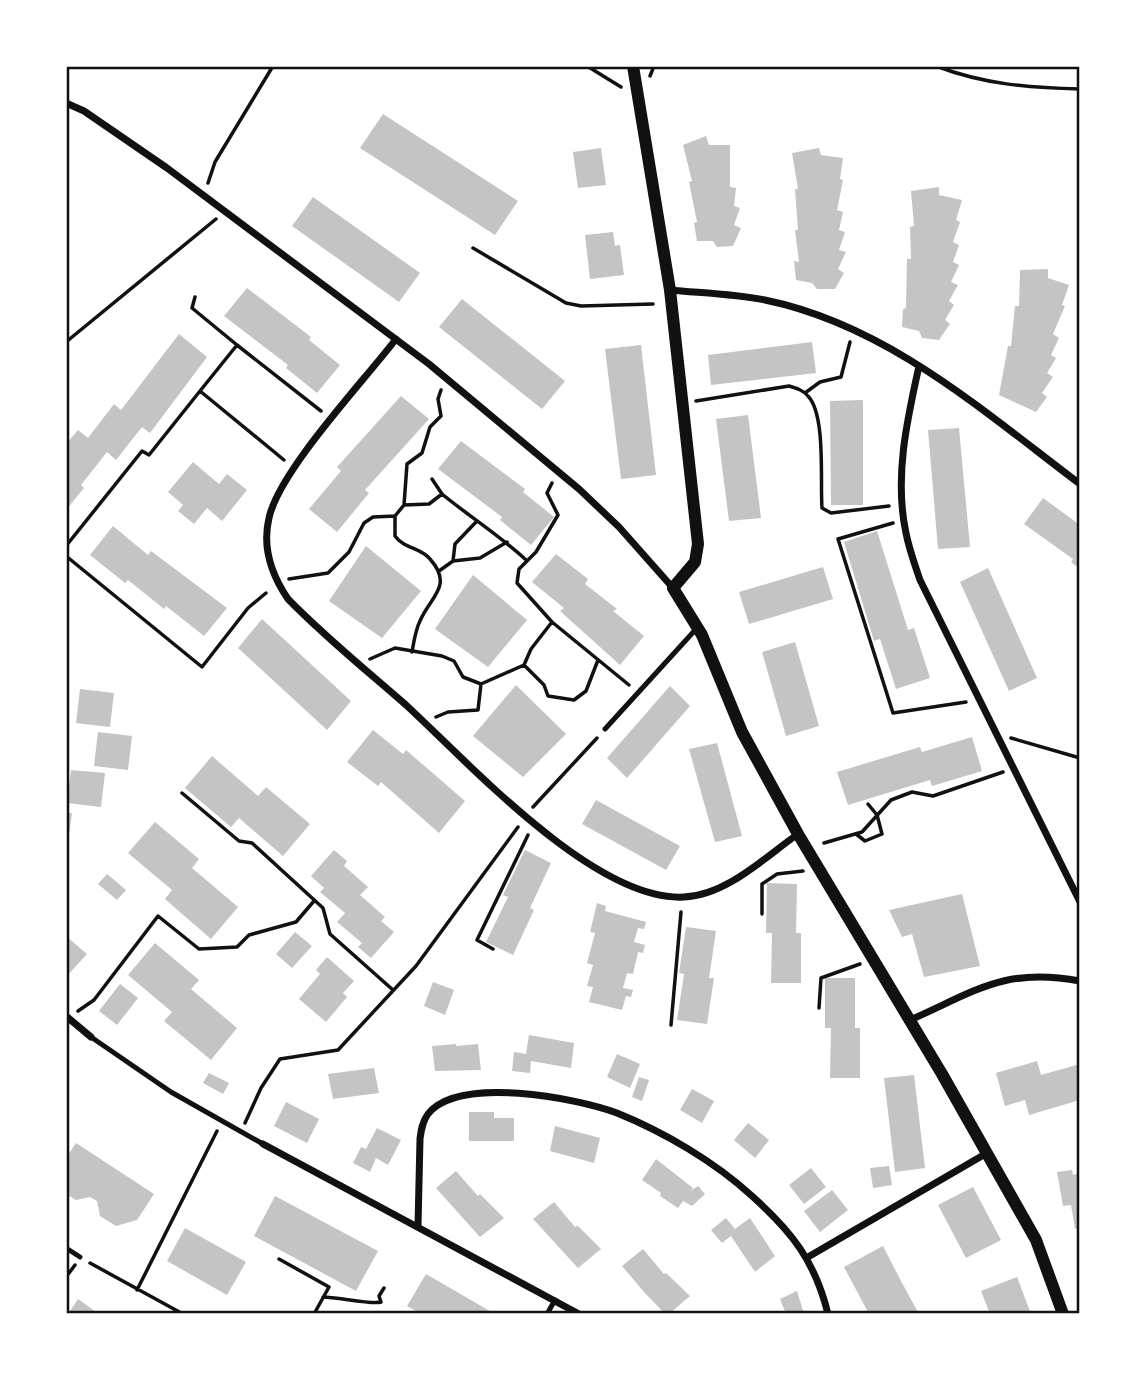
<svg xmlns="http://www.w3.org/2000/svg" width="1146" height="1380" font-family="'Space Grotesk',sans-serif">
<style>
.building{fill:#c4c4c4}
.lines{fill:none;stroke-linecap:round;stroke-linejoin:round}
.path{stroke:#111;stroke-width:3.5}
.service{stroke:#111;stroke-width:5}
.minor{stroke:#111;stroke-width:7}
.tertiary{stroke:#111;stroke-width:12}
.neatline{fill:none;stroke:#111;stroke-width:2.5}
</style>
<rect width="100%" height="100%" fill="#fff"/>
<path class="building" d="M383,114L518,201L495,235L360,148Z
M706,136L709,145H730V187L736,188L734,206L740,208L734,225L741,228L733,246L717,247L713,241H697L694,223L697,222L689,182L692,181L683,145Z
M601,148L606,185L578,188L573,152Z
M819,148L821,155L843,158L840,179L843,180L837,210L843,212L839,230L845,232L839,250L846,252L838,269L844,273L835,289H817L812,283L796,280L794,261L799,262L795,230H798L795,189H798L792,153Z
M939,187V195L962,200L956,220L960,222L953,242L959,245L953,262L959,265L951,282L958,285L949,301L954,305L945,320L950,324L939,340L922,338L919,331L902,327L903,309L906,308L907,259H911L910,227L914,226L911,191Z
M313,197L420,273L399,302L292,226Z
M613,232L615,246L620,245L624,275L590,279L585,235Z
M1048,269V278L1069,285L1062,305L1065,306L1053,334L1059,338L1051,355L1056,358L1047,373L1053,377L1042,393L1047,397L1036,412L999,395L1008,346H1011L1015,306H1019L1020,270Z
M247,288L311,337L309,340L340,365L317,393L286,368L288,365L224,316Z
M462,299L565,381L542,409L439,327Z
M179,334L207,357L150,433L142,427L116,460L107,452L81,485L84,488L66,510V444L78,430L88,438L114,404L121,410Z
M812,342L816,373L711,385L708,355Z
M641,345L656,475L621,479L605,349Z
M401,396L429,419L365,490L369,493L337,532L309,509L341,471L337,467Z
M863,400V505H831L830,401Z
M748,415L761,518L729,521L716,419Z
M959,428L970,547L938,549L928,430Z
M461,441L525,489L523,492L554,517L531,545L500,520L502,517L438,469Z
M193,462L219,484L227,474L247,490L222,521L207,508L194,524L178,511L183,505L168,492Z
M1043,498L1080,525V569L1071,562L1073,559L1024,524Z
M113,526L148,555L151,551L227,608L204,636L166,606L164,609L128,580L125,583L90,555Z
M877,531L908,630L914,628L930,678L896,689L880,639L874,641L844,542Z
M366,546L421,591L382,638L329,601Z
M556,554L588,579L585,584L617,609L613,611L644,636L620,665L560,611L564,608L532,582Z
M823,567L833,599L749,624L739,592Z
M988,568L1037,678L1009,691L960,582Z
M473,575L527,620L488,667L435,629Z
M262,619L351,701L327,730L238,648Z
M795,642L819,726L786,736L762,652Z
M516,685L566,734L523,777L473,736Z
M670,686L690,706L627,778L607,758Z
M80,689L114,693L110,727L76,723Z
M373,730L403,754L406,750L465,801L439,833L381,782L378,786L347,762Z
M98,732L132,736L128,770L94,766Z
M972,737L982,771L932,786L930,780L848,805L837,772L920,747L922,752Z
M717,743L742,836L715,842L689,749Z
M212,756L258,796L266,787L310,824L283,856L239,818L231,827L185,788Z
M71,770L105,773L101,807L67,803Z
M596,800L680,846L666,870L582,824Z
M66,813H72L68,842H66Z
M155,822L199,859L192,868L238,907L211,939L165,899L172,890L128,853Z
M334,850L347,861L344,866L368,887L360,895L385,917L381,921L394,932L371,958L358,947L362,943L337,922L345,913L320,892L324,888L311,876Z
M525,850L551,863L530,908L534,910L513,955L486,942L508,897L503,895Z
M107,874L126,890L117,900L98,884Z
M767,883L797,884L796,933H801V983H771L772,933H766Z
M962,894L980,966L924,977L912,934L902,937L889,910Z
M597,903L606,906L605,911L646,922L644,929L638,928L634,942L645,945L643,953L638,952L633,974L627,973L623,988L633,990L631,997L626,996L622,1010L589,1002L593,987L587,986L593,965L587,963L595,933L590,932Z
M686,927L716,931L709,978H714L707,1024L677,1020L684,974L679,973Z
M295,932L312,946L292,968L276,954Z
M66,936L87,954L66,977Z
M155,943L199,980L191,989L237,1028L211,1060L164,1021L172,1012L128,975Z
M327,957L354,981L343,993L347,997L326,1022L299,999L320,974L316,970Z
M825,978H855V1028H860V1078H830L831,1028H825Z
M433,982L454,990L445,1015L424,1006Z
M120,984L138,998L117,1025L99,1011Z
M529,1035L574,1043L571,1068L531,1061L530,1073L512,1071L514,1052L526,1054Z
M456,1044V1046L478,1044L481,1070L435,1071L432,1046Z
M617,1054L640,1064L630,1088L607,1077Z
M1037,1061L1041,1075L1080,1064V1100L1029,1115L1025,1100L1005,1106L996,1073Z
M374,1068L379,1093L333,1099L328,1074Z
M209,1073L229,1083L223,1094L203,1083Z
M914,1075L925,1168L895,1172L884,1078Z
M639,1077L649,1080L642,1101L632,1097Z
M692,1089L714,1101L702,1123L680,1110Z
M286,1102L319,1119L307,1143L274,1126Z
M469,1112H494V1118H514V1141H469Z
M748,1123L769,1140L755,1158L734,1140Z
M555,1126L600,1138L594,1163L550,1151Z
M377,1128L401,1140L388,1165L376,1158L370,1172L353,1163L361,1147L366,1149Z
M76,1143L154,1194L137,1220L116,1226L100,1216L97,1201L90,1197L76,1200L66,1194V1158Z
M656,1159L693,1188L690,1191L698,1186L705,1194L692,1206L683,1201L678,1208L660,1196L661,1193L642,1180Z
M889,1166L892,1185L873,1188L870,1168Z
M811,1168L826,1187L804,1204L789,1185Z
M1072,1170L1073,1175L1080,1173V1228L1075,1229L1071,1205L1063,1206L1057,1172Z
M456,1171L478,1196L480,1194L504,1218L480,1237L436,1188Z
M973,1187L1001,1240L966,1258L938,1205Z
M832,1190L848,1210L820,1232L804,1211Z
M275,1196L378,1251L356,1291L254,1236Z
M554,1202L575,1227L578,1226L601,1249L578,1268L533,1219Z
M726,1218L735,1229L750,1218L775,1256L755,1272L731,1236L722,1243L711,1230Z
M185,1228L246,1262L227,1295L167,1261Z
M883,1246L901,1281L919,1314H869L844,1267Z
M643,1249L664,1274L666,1273L690,1296L669,1314H665L644,1292L622,1266Z
M426,1274L495,1314H421L407,1306Z
M1017,1277L1031,1314H990L981,1291Z
M797,1291L804,1314H786L780,1299Z
M78,1299L99,1314H68Z"/>
<g class="lines">
<path class="path" d="M587,66L621,87
M936,66C983,84 1029,88 1080,89
M650,76L654,66
M208,183L215,162L273,66
M473,248L566,303L581,306L653,304
M195,297L192,308L237,345L200,391
M66,342L216,219
M237,345L321,411
M805,393L820,382L841,377L850,342
M696,401L789,386C796,388 803,390 808,396C826,415 820,481 822,508L831,513L889,506
M432,479L442,494
M552,483L547,493L558,515L536,552L519,569L517,583L552,622L629,685
M404,505L429,504L442,494C470,517 499,535 525,559
M395,516V536C404,549 420,547 430,559C454,586 430,597 420,621C415,631 414,642 412,652
M893,523L838,539L893,713L966,702
M66,546L142,451L149,455L200,391L284,460
M66,556L202,667L248,608L266,593
M453,561L480,558L507,542
M439,571L453,561L455,544L476,522
M289,579L328,573L349,552L364,523L373,517L395,516L404,505L407,464L422,453L430,427L441,416L438,399L441,390
M370,659L395,648L442,656L454,661L463,677L481,684L524,665L531,649L552,622
M524,665L544,685L548,696L574,700L586,691L598,660
M436,717L448,712L478,710L481,684
M1011,738L1080,758
M182,793L239,841L252,843L323,908L330,934L393,990
M533,807L597,738
M856,834L865,841L882,834L877,815L868,804
M824,843L862,832L891,800L912,792L933,796L1003,772
M762,914V884L777,874L803,871
M493,949L477,940L528,835
M819,1008L821,978L860,964
M78,1011L94,1000L158,916L199,949L237,947L249,935L296,922L314,901
M671,1025L681,912
M245,1123L261,1088L280,1059L338,1050L416,966L518,827
M279,1259L329,1287L314,1314
M90,1263L183,1314
M66,1277L75,1265
M137,1290L217,1131
M323,1297C337,1297 373,1305 381,1302L379,1296L384,1288"/>
<path class="service" d="M605,729L697,628
M91,1037L171,1092L263,1144
M66,1248L80,1257
M547,1314L555,1300"/>
<path class="minor" d="M66,103L84,111L167,168L429,364L579,489L619,527L673,588
M670,290C701,293 734,294 765,300C887,325 983,411 1080,484
M396,339C364,381 279,471 269,518C262,547 271,574 288,599C325,637 366,670 406,705C468,762 595,902 684,897C727,895 765,857 798,834
M919,366C907,420 894,478 906,533C909,549 915,565 920,580L1080,902
M66,1016L91,1037
M910,1020C976,991 1004,967 1080,981
M263,1144L579,1314
M418,1226L420,1139C421,1131 422,1122 428,1114C458,1075 577,1098 617,1113C664,1132 715,1162 752,1196C792,1232 815,1261 828,1314
M808,1257L987,1153"/>
<path class="tertiary" d="M633,66L670,290L698,544L695,562L673,588L702,635L742,732L798,834L942,1074L1036,1240L1063,1314"/>
</g>
<rect width="1146" height="1380" fill="none" stroke="#ffffff" stroke-width="136"/>
<rect x="68" y="68" width="1010" height="1244" class="neatline"/>
</svg>
